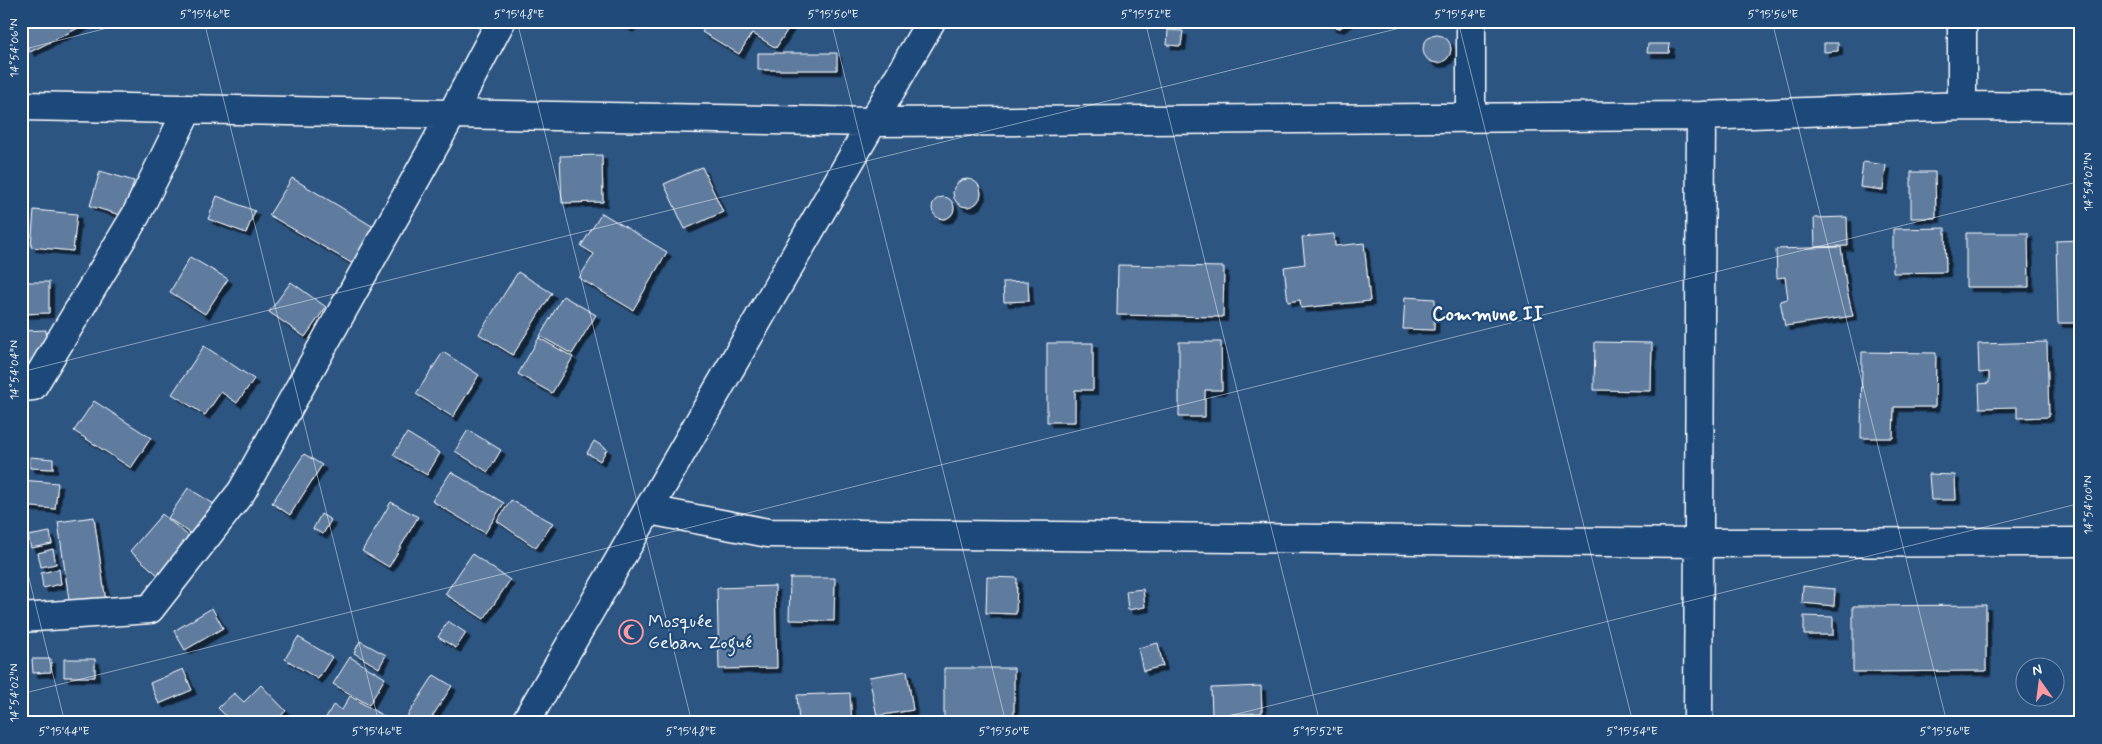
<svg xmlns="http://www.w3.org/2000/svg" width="2102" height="744" font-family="Mynerve,sans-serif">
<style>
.building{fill:#5e7c9f;stroke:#fff;filter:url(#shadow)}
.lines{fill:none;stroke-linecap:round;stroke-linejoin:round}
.minor-casing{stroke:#fff;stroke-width:31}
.minor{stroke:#1f4a7a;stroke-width:28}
.ticks{fill:none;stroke:#fff;stroke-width:1;stroke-opacity:0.45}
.labels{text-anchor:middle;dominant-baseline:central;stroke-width:4.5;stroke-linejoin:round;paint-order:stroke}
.poi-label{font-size:18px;fill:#fff;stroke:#1f4a7a;text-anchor:start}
.neighbourhood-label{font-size:19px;font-weight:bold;fill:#fff;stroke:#1f4a7a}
.neatline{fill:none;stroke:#fff;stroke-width:2}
.ticks-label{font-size:12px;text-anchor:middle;fill:#fff}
</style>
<defs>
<filter id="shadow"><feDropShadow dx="4.5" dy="4.5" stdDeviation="0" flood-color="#0009"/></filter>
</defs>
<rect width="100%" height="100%" fill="#2c5582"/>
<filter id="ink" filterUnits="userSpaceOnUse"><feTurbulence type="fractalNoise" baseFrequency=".02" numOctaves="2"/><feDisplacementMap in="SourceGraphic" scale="10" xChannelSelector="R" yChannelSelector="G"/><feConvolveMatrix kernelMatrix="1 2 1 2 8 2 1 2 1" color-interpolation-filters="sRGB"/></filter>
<g filter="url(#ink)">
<path class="building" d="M21,21H92L30,52L21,35Z
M617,21H633L629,28Z
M709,21H793L776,48L752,33L739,54L702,32Z
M1328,21H1350L1340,28L1331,26Z
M1168,30L1183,31L1181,46L1167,45Z
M1423 49a14 14 0 1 1 28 0a14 14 0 1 1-28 0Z
M1824,43H1838V51L1824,52Z
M1648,44H1670L1669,53H1647Z
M758,53H837V70H758Z
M602,155L603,202L562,203L560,156Z
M1863,162L1886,165L1883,190L1860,187Z
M702,167L723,212L685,229L664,184Z
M100,171L134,181L124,216L90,206Z
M1911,172H1935L1936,218H1911Z
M292,178L377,229L353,264L269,215Z
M953 193a14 14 0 1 1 28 0a14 14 0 1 1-28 0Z
M217,196L255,211L246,233L208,219Z
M932 208a11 11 0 1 1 22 0a11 11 0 1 1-22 0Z
M34,210L77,214L73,251L31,247Z
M602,213L667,252L633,310L579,278L594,254L581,246Z
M1847,217L1848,246L1815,247L1814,218Z
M1945,228L1946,272L1893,273V229Z
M1966,233H2028L2029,287H1966Z
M1334,234L1335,246L1364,243L1370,301L1301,308L1300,300L1288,302L1284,267L1305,264L1302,237Z
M2081,240V323H2058L2056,241Z
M1841,247L1847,291L1853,316L1785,326L1780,301L1788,299L1785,277L1777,278L1776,249Z
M190,257L228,279L205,314L170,292Z
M1118,265L1224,267L1223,317L1117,315Z
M518,272L552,293L513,355L479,334Z
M1028,281L1029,301L1004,302L1003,282Z
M21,282H49V313L21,314Z
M291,282L326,307L305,337L269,312Z
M563,296L596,315L572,354L540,336Z
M1405,297L1435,299L1434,330L1403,329Z
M46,330L48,363H21V331Z
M540,336L539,338L573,357L552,393L518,374Z
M1179,342H1221L1222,390H1205V417H1179Z
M1595,342L1652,343L1651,391L1594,390Z
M2047,342L2049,417L2017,418V407L1980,408L1979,384L1989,383V372L1979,373L1978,344Z
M1047,343H1093V390H1075V422H1047Z
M204,346L254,379L237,403L221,392L205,415L172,394Z
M443,352L479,375L453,417L416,394Z
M1862,352L1936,353L1935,407H1894L1893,438H1861Z
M94,401L151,438L131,468L74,431Z
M468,430L501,450L488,472L455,451Z
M407,433L440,453L427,475L393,455Z
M594,441L607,449L600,461L587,453Z
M304,454L322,465L290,515L272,503Z
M30,457L53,459V469L30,468Z
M451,472L504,503L485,533L432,501Z
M1929,474L1955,475L1956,500H1931Z
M21,480L58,483L55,509L21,506Z
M188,488L214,504L193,535L168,518Z
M511,500L553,523L536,548L497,521Z
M391,502L418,517L389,567L362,551Z
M162,514L192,539L159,576L130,551Z
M321,514L331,520L323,534L313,529Z
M94,517L106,602L70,607L58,522Z
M50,532L52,544L31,548L28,536Z
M53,549L56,564L41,567L38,553Z
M472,554L510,580L484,619L445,594Z
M59,569L61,584L43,588L41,573Z
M987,577L1017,578L1016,614L986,613Z
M790,578H835L834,621L789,620Z
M775,586L777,668L719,669L717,588Z
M1803,586L1835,589L1834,606L1802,603Z
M1143,589L1145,607L1128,610L1126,591Z
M1986,605V671L1853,672V606Z
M212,608L223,628L185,650L174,631Z
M1804,616L1833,617V635H1804Z
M448,621L466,633L456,648L438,637Z
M298,637L332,657L318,679L285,659Z
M360,641L386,655L379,668L354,653Z
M1158,643L1163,666L1143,671L1138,648Z
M350,657L385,678L369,705L333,684Z
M32,659H51V672L33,673Z
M64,659H95V677H64Z
M944,668H1014V723H944Z
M183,669L192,690L159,704L150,683Z
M907,671L913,710L877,716L869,677Z
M434,675L452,686L428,723H414L406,718Z
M261,685L286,711L273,723H233L218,708L234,693L244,702Z
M1261,686L1262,713L1212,715L1211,688Z
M850,693L852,723H799L797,695Z
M350,696L395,723H328L324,721L333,705L342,710Z
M21,720L56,723H21Z
M1556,720V723H1536V721Z"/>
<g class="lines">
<g class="minor-casing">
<path id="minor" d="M1962,21V106
M21,106L873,122L1701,116L1962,106L2081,107
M1471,118V21
M21,387L33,386L136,215L188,109
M649,510L768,533L1699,543L2081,542
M21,618L150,609L242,491L452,114L501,21
M525,723L931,21
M1698,723L1701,116"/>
</g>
<use href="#minor" class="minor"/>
</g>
</g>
<path class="ticks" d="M204,21L379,723M517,21L692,723M831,21L1006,723M1145,21L1320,723M1458,21L1633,723M1772,21L1947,723M21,50L135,21M21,372L1428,21M21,546L65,723M21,694L2081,181M1201,723L2081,503"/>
<defs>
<g id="mosque-ring" transform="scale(1.25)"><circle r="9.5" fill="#1f4a7a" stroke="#ff9aa2" stroke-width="1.5"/><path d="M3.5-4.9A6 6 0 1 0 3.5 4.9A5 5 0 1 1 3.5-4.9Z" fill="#ff9aa2"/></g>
</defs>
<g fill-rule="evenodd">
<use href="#mosque-ring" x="631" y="632"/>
</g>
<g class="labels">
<g class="poi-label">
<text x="648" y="622">Mosquée<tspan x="648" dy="21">Geban Zogué</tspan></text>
</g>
<g class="neighbourhood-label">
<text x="1488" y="314">Commune II</text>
</g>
</g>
<rect width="2102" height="744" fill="none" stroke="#1f4a7a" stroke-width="55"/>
<g transform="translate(2040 682) rotate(346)"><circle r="24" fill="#1f4a7a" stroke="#7992af"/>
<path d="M0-4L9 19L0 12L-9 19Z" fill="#ff9aa2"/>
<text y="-8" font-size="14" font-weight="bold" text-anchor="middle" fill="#ffffff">N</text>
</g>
<rect x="28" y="28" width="2046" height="688" class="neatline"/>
<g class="ticks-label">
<text x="205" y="18">5°15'46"E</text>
<text x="519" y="18">5°15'48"E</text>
<text x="833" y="18">5°15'50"E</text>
<text x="1146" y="18">5°15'52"E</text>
<text x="1460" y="18">5°15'54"E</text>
<text x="1773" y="18">5°15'56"E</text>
<text transform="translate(14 48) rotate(-90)" y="4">14°54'06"N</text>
<text transform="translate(2088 182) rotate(-90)" y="4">14°54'02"N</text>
<text transform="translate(14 370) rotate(-90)" y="4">14°54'04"N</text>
<text transform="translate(2088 505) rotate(-90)" y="4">14°54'00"N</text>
<text transform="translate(14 693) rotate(-90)" y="4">14°54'02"N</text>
<text x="64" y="735">5°15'44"E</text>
<text x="377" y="735">5°15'46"E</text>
<text x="691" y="735">5°15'48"E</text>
<text x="1004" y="735">5°15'50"E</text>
<text x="1318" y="735">5°15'52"E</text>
<text x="1632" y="735">5°15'54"E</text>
<text x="1945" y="735">5°15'56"E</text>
</g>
</svg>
